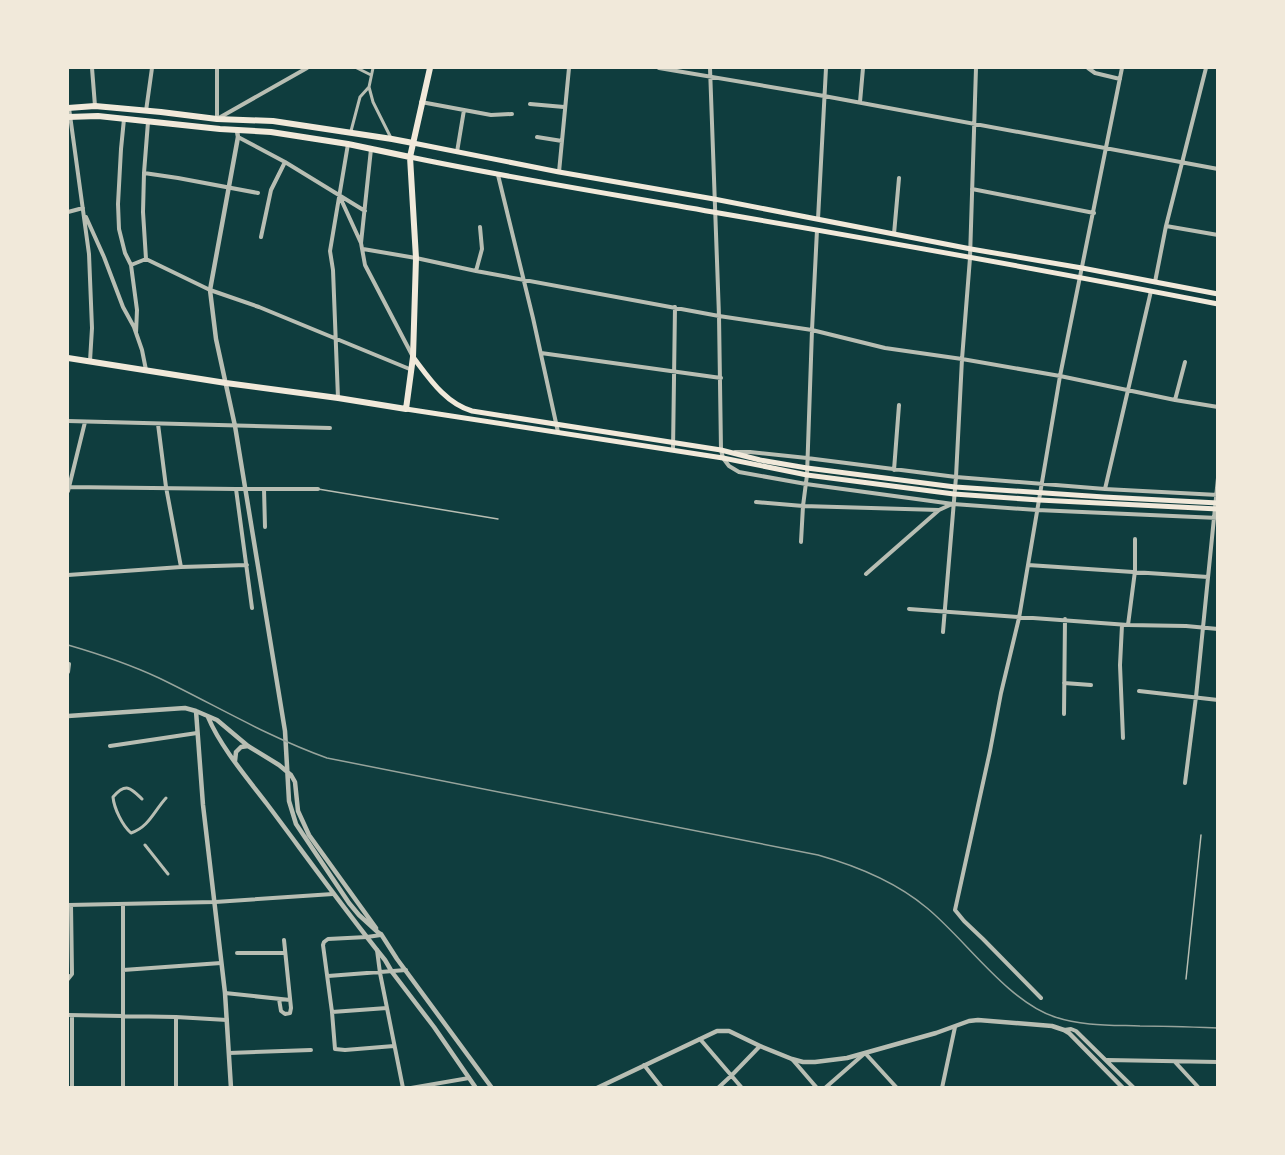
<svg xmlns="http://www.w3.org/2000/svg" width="1285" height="1155" font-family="Helvetica,sans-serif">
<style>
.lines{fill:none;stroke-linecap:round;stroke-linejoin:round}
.service{stroke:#b8beb3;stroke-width:1.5}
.pedestrian{stroke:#b8beb3;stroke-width:3}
.minor{stroke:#b8beb3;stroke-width:4}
.tertiary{stroke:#b8beb3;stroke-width:4.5}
.secondary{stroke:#f1e9da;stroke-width:5}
.primary{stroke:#f1e9da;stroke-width:6}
.rail{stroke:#97a49c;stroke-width:1.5}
</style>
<rect width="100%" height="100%" fill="#0f3d3e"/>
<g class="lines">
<path class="service" d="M318,489L498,519
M1186,979L1201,835"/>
<path class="pedestrian" d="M357,68L371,75
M373,68L369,87L373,102L391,138
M351,131L360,97L369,87
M142,799C131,788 126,782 113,797C114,808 122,825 131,833C149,827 154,811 166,798
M145,845L168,874"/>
<path class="minor" d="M92,68L95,106
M217,68V119L307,68
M659,68L824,96L1218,169
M710,68L719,316L721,450L723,458L729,466L739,472L806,484L953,504L1037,510L1218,518
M1088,68L1095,73L1120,79
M421,102L491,115L512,114
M860,102L863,68
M530,104L564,107
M69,108L89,254L92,328L90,361
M146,111L152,68
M124,119L121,149L118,204L119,229L125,253L131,265L137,310L136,333
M238,137L285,162L365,211
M537,137L562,141
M457,152L464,110
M559,172L569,68
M144,173L178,178L258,193
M498,175L533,318L558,432
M972,189L1094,213
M339,195L361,243L365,265L412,355
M68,212L83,208
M86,217L104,257L123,307L134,327L142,350L146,370
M818,219L826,68
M1166,226L1218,235
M894,234L899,178
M261,237L271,190L285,162
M361,243L371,149
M363,249L416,258L476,271L719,316L812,330L885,348L962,359L1060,376L1175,400L1218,407
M146,259L143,212L144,173L148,122
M131,265L146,259L210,290L259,307L412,370
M476,271L482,249L480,227
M1155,282L1166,226L1206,68
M541,353L721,378
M338,398L333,270L330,251L348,144
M1175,400L1185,362
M68,421L330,428
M158,424L166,487L181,567
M673,450L675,307
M735,452H750L807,458L956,477L1105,489L1218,495
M894,470L899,405
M68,487L236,489H318
M236,489L252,608
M264,489L265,527
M1105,489L1151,291
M68,491L85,422
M756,502L803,506L939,510
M801,542L803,506L807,475L812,330L817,230
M1028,565L1208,577
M866,574L939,510L952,504
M68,575L181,567L247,565
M909,609L1128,625L1186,626L1218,629
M1122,625L1120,665L1123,738
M1128,625L1135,571V539
M943,632L956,477L962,359L970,258L976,68
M68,672L69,664
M1064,683L1091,685
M1139,691L1218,700
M1064,714L1065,619
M110,746L197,733
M1185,783L1196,697L1218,478
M68,905L215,902L333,894
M381,935L367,937L328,939L324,942L323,945L332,1012L335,1049L345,1050L394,1046
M377,950L380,973L403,1088
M237,953H285
M123,970L221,963
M328,976L406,970
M68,979L72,974L71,905
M225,993L290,1000
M1041,998L983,939L964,921L955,910L990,751L1001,693L1019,618L1060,376L1122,68
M279,999L281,1011L285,1014L290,1013L291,1008L284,940
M332,1012L387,1008
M68,1015L176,1017L227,1020
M176,1017V1088
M1064,1030L1071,1029L1076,1031L1134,1088
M700,1039L742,1088
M229,1053L311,1050
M792,1059L817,1088
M1107,1060L1218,1062
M1175,1062L1199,1088
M644,1065L662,1088
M72,1088V1016
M123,1088V905
M411,1088L469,1078
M718,1088L732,1075L760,1046
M825,1088L865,1053L897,1088
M942,1088L955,1027"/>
<path class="tertiary" d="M237,131L238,137L210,290L216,339L235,426L285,731L289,801L296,824L349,903L359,915L381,935
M196,711L203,805L225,993L231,1088
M68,716L185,708L196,711L217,720L248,746L279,765L291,775L295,782L298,811L309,835L376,928
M208,717C220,746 247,778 267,804C306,856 344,909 385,960L392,972L434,1027L476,1088
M235,761L236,752L241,747L248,746
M381,934L397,959L492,1088
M597,1088L717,1031H729L760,1046L792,1059L803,1062H815L847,1058L936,1033L969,1021L978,1020L1052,1026L1064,1030L1069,1033L1123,1088"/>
<path class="secondary" d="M413,143L559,172L714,199L971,249L1082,268L1218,294
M410,157C510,178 612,194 713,212C882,241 1050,271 1218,304
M413,357C429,378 445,403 472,411L721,450L760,460L807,468L955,487L1104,497L1218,503
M406,409L723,458L807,475L954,494L1039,500L1218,509"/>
<path class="primary" d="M68,108L95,106L161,112L217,119L273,121L392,139L413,143
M68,117L98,116L220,129L271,132L348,144L410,157
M68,358L226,383L338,398L406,409L413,357L416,258L410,157L430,68"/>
<path class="rail" d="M68,645C99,654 129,664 159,678C215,705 268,737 327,758L818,855C857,866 895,881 927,908C966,940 1007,1001 1055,1017C1082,1026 1111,1025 1140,1026C1166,1026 1192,1027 1218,1028"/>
</g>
<rect width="1285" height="1155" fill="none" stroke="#f1e9da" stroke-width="138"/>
</svg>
